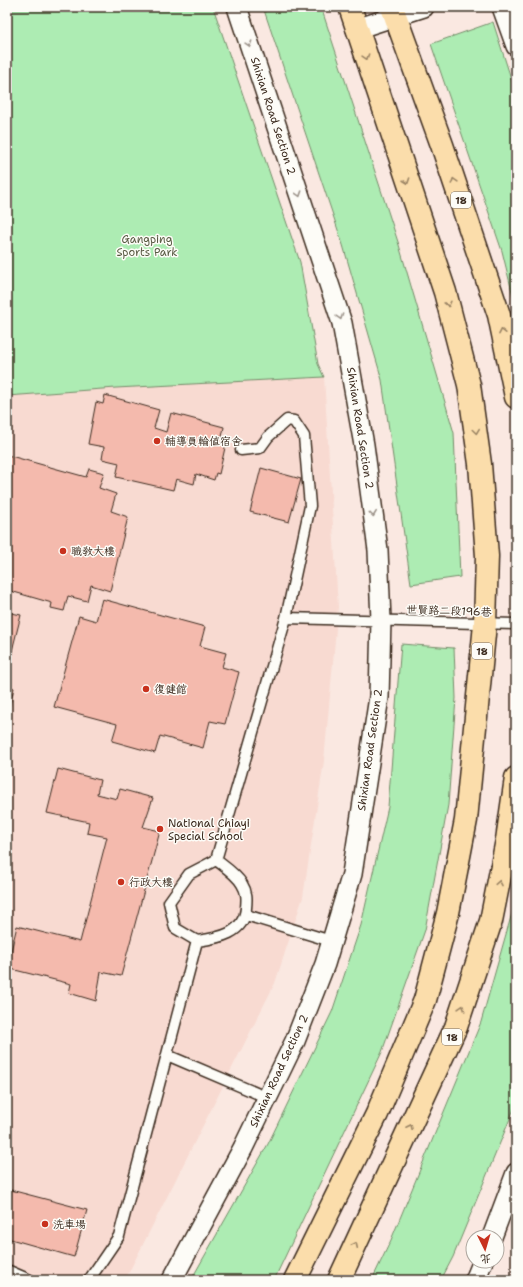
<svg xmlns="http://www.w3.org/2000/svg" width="523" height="1287" font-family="'Shantell Sans','LXGW WenKai TC',sans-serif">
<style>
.built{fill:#f8dad1}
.green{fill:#adecb3;stroke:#748b68}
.building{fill:#f4baad;stroke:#3b2a1e}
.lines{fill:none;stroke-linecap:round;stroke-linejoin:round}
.service-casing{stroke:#3b2a1e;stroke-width:13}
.minor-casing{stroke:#3b2a1e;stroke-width:22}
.primary-casing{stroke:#3b2a1e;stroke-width:25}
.service{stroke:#fdfcf7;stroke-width:10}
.minor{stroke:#fdfcf7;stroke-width:19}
.primary{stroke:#fbddab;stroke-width:22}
.oneway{stroke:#9c938a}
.oneway2{stroke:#9b8464}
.poi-dot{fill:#c8321e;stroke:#fdfcf7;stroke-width:1.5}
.labels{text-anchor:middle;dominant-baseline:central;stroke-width:3;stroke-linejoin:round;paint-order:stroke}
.shield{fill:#fdfcf7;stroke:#75695f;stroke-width:1}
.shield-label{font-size:10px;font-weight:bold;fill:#3b2a1e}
.street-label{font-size:11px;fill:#3b2a1e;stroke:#fdfcf7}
.park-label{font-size:11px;fill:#585a43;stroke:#fdfcf7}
.poi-label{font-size:11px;fill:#3b2a1e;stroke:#fdfcf7;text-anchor:start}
</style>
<rect width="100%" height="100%" fill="#fae8e1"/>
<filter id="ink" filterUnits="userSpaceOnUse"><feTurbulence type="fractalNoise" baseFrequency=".025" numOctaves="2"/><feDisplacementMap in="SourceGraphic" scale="8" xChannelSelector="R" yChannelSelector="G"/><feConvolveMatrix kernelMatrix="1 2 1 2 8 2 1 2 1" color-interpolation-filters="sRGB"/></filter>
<g filter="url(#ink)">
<path class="built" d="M324,377L338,607L324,761L303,897L275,983L125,1280H7V396L116,388Z"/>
<path class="green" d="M7,7H213L300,262L318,364L324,377L116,388L7,396Z
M263,7H321L399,245L454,433L460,577L411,584L382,380L343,245Z
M493,22L516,94V308L502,251L431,44Z
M401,644L454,648L456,698L448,805L425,930L382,1052L274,1280H191L268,1144L332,1012L361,925L388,807Z
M516,899V1104L453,1257L441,1280H372L391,1240L481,1022Z"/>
<path class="building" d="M105,395L159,410L154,428L166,432L171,413L224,427L222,437L227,439L219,474L216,473L214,480L196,474L194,484L176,479L173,490L116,477L119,463L102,459L104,447L88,444L96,402L103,404Z
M7,455L86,477L89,469L104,473L99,488L116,494L111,511L128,517L110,591L91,585L87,601L68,596L64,611L51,608L52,603L7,590Z
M261,468L301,479L289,522L250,512Z
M102,599L205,627L200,646L226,653L222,667L239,672L225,724L210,721L203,748L160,736L155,753L112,741L117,724L54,707L79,616L96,621Z
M7,612L21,615L7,671Z
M7,686L14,688L7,717Z
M58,769L100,780L97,794L117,799L120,789L153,798L143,827L160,831L121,976L101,972L96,1001L69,993L71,984L7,968L17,926L80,942L107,837L87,833L89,822L47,813Z
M7,1189L87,1210L74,1257L7,1238Z"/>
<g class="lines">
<g class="service-casing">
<path id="service" d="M241,450L260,448L268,437L287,420L294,421L304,436L310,506L286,618
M246,915L331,941
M197,941C219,938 244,934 246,908C247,898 247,892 242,884C236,874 225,867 216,860
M167,1055L268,1098
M7,1270L30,1280
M89,1280L119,1236L197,941L175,928L169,902L189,874L216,860L286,618L516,624"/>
</g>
<g class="minor-casing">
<path id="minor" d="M502,7L516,46
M356,29L424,7
M492,1237L516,1173
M172,1280L243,1148L295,1041L325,964L352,874L379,697L381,620L378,550L364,445L342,323L237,7
M475,1280L483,1261"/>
</g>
<g class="primary-casing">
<path id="primary" d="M392,7L442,145L499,315L516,397
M295,1280L377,1114L425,1000L448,913L466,820L485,624L487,556L480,464L469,385L445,292L350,7
M339,1280L456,1027L491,921L507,840L516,778"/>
</g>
<use href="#service" class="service"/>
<use href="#minor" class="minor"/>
<use href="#primary" class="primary"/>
</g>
<defs><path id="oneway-chevron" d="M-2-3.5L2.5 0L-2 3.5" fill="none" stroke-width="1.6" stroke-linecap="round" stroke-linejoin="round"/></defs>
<g class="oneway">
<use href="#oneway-chevron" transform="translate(249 44) rotate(72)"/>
<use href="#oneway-chevron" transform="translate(299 194) rotate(72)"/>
<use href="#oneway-chevron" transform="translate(340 317) rotate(72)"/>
<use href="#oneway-chevron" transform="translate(373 514) rotate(83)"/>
</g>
<g class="oneway2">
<use href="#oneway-chevron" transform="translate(366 57) rotate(72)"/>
<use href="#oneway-chevron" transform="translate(407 181) rotate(71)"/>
<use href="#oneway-chevron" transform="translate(454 181) rotate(-108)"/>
<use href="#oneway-chevron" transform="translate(448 304) rotate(76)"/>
<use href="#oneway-chevron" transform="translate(502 332) rotate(-102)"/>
<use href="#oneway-chevron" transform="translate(476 431) rotate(82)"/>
<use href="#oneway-chevron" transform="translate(499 883) rotate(-79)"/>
<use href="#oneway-chevron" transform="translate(462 1008) rotate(-72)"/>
<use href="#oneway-chevron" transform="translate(410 1127) rotate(-65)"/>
<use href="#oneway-chevron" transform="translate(355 1245) rotate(-65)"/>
</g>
</g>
<g class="poi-dot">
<circle cx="157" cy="441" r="4"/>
<circle cx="63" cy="551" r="4"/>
<circle cx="146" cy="689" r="4"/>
<circle cx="160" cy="829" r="4"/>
<circle cx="121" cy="882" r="4"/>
<circle cx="45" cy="1224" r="4"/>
</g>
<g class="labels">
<g class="shield">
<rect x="451" y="192" width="20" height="16" rx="3"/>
<rect x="472" y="643" width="20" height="16" rx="3"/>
<rect x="442" y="1029" width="20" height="16" rx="3"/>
</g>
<g class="shield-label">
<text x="461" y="200">18</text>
<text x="482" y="651">18</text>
<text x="452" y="1037">18</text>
</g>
<g class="street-label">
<text transform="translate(273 116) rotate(72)">Shixian Road Section 2</text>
<text transform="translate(360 428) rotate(81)">Shixian Road Section 2</text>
<text transform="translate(449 611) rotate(2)">世賢路二段196巷</text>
<text transform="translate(370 750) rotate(-82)">Shixian Road Section 2</text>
<text transform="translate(279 1071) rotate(-65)">Shixian Road Section 2</text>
</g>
<g class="park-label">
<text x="147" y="239">Gangping<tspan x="147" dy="13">Sports Park</tspan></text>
</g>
<g class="poi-label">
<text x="165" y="441">輔導員輪值宿舍</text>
<text x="71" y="551">職教大樓</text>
<text x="154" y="689">復健館</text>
<text x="168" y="823">National Chiayi<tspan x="168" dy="13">Special School</tspan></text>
<text x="129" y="882">行政大樓</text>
<text x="53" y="1224">洗車場</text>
</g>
</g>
<rect width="523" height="1287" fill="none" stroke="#fdfcf7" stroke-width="24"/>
<rect x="12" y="12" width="499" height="1263" fill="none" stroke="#3b2a1e" stroke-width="1.5" filter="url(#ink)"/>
<g transform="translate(485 1249) rotate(175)"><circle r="19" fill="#fdfcf7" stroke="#afa8a0"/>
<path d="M0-3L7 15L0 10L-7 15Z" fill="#c8321e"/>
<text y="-6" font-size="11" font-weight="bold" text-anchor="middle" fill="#3b2a1e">北</text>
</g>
</svg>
